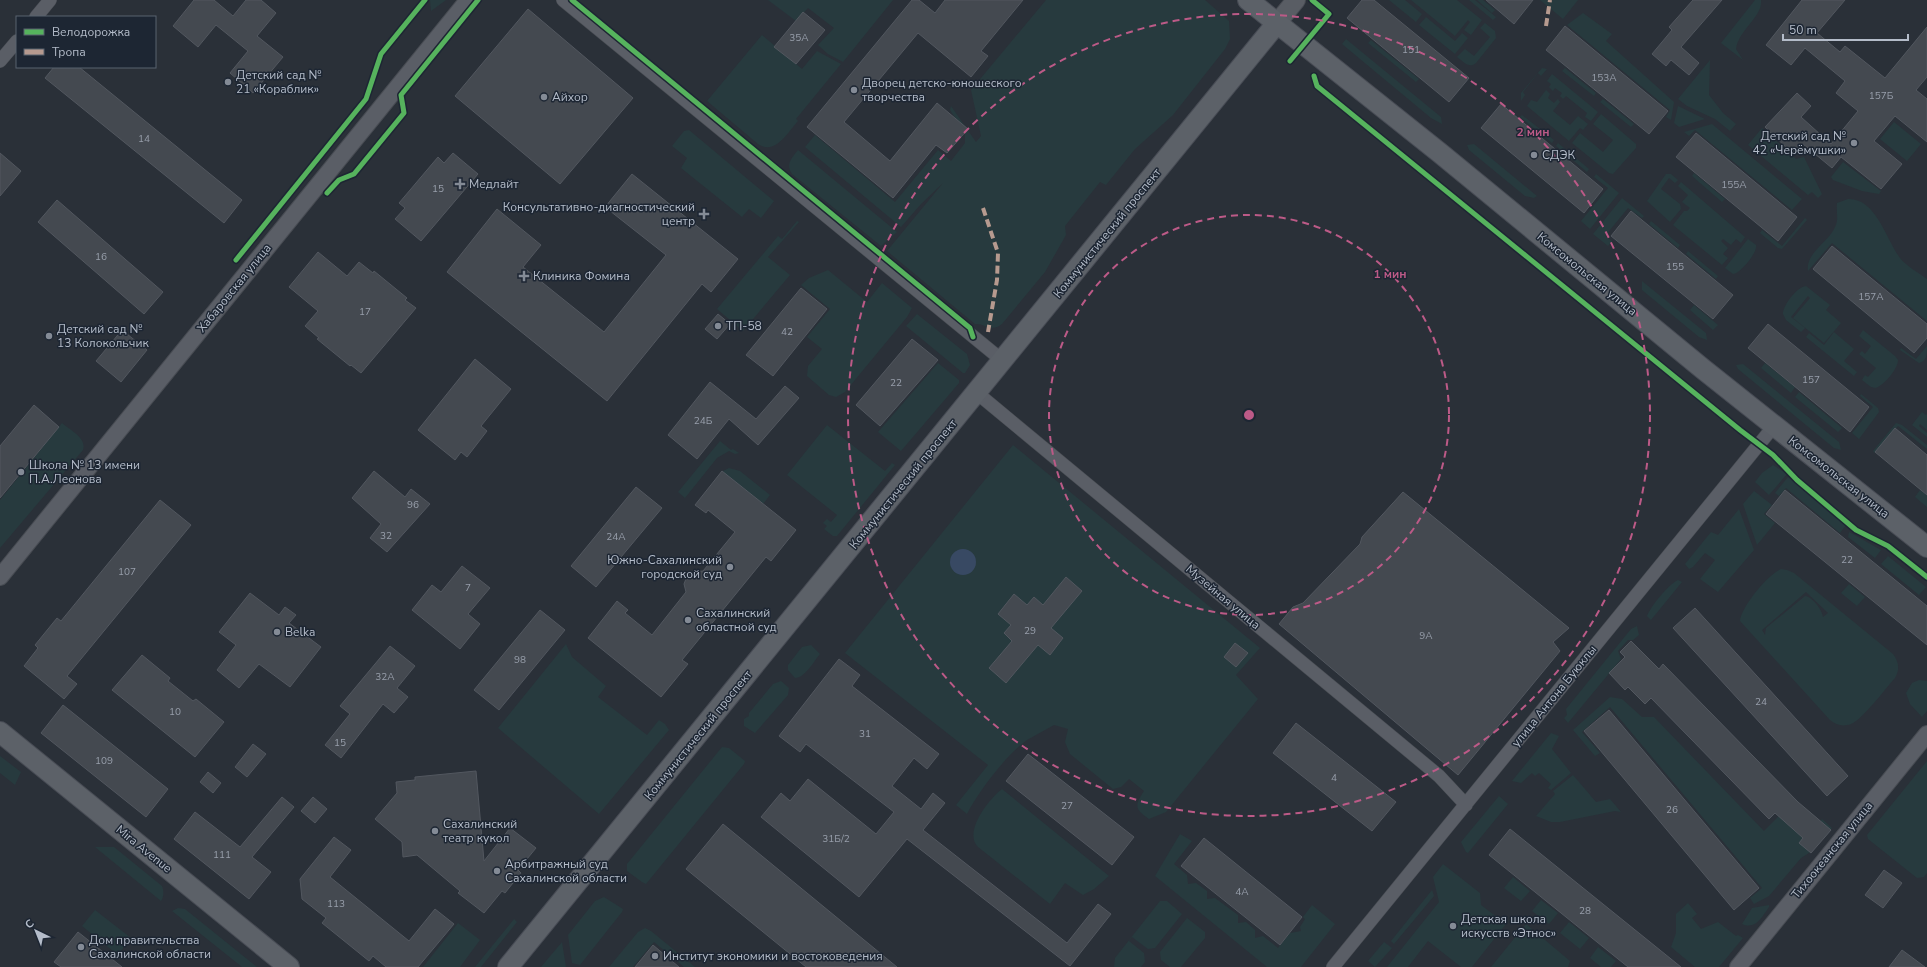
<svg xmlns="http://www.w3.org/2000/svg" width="1927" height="967" font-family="'Nunito Sans',sans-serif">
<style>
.green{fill:#273a3e;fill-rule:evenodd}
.water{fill:#384963}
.building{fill:#444950;stroke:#52575f}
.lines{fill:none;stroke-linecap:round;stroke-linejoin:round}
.minor-casing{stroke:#484c53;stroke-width:14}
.tertiary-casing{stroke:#484c53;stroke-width:18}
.secondary-casing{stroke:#484c53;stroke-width:20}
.primary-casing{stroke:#484c55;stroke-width:22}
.minor{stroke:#5a5e66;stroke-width:13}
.tertiary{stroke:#5a5e66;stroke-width:16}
.secondary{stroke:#595d64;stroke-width:18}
.primary{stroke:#5c6168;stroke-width:20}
.quiet{stroke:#b69a8f;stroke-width:4;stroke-dasharray:8 4;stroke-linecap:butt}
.cycleway-casing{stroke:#1d2633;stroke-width:8}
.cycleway{stroke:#56b35d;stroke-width:5}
.ring{fill:none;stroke:#bc5a87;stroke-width:2;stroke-dasharray:7 5}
.poi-dot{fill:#848b96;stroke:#1d2633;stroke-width:1.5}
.labels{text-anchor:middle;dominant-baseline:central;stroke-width:3;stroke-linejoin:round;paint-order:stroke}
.number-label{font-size:10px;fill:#989fab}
.poi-label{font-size:12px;fill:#b4bcc9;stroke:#1d2633;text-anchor:start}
.street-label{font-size:12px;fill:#b4bcc9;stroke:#1d2633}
.centre{fill:#bc5a87;stroke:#1d2633;stroke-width:2}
.ring-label{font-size:12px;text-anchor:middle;font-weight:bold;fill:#bc5a87;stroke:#1d2633;stroke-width:3;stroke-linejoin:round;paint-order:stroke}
</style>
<rect width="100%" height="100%" fill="#2a3038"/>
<path class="green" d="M430,0H446L431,11Z
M768,0H893L843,62L828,54L818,45L834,28L808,8L796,21Z
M1046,0H1205L1229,21L1230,39L1225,49L1173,115L1135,149L1106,185L1100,182L1065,226L1066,235L1045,272L1002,324C991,333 985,323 975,324L887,251L943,183L921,204L901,227L805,147L815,135L895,202L938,150L951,161L965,143V133L950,110L951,106L976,142L981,136L971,90Z
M1389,0H1405L1422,14L1416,22Z
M1411,0H1457L1482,20L1471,35L1464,30L1470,22L1468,20L1455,36Z
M1469,0H1475L1496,17L1493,20Z
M1477,0H1483L1495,10L1492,13Z
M1540,0H1578L1563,19Z
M1755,0H1761C1763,17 1739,29 1736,49L1743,60L1721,43Z
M1583,13L1612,34L1606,41L1674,102L1671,120L1666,117L1670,110L1567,25Z
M1426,17L1455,41L1462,33L1468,38L1455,54L1419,25Z
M1485,23L1495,31L1496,38L1476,63C1469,69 1464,62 1457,57L1465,49L1474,56L1490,37L1480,28Z
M762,35L802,69L817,51L841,64L796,119L798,121C788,132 775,156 758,144L707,101Z
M1346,39L1441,117L1442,124L1431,118L1342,44Z
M1371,40L1419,79L1416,82L1368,43Z
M1710,60L1709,95L1723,113L1736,124L1730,131L1715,119L1687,106L1678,99Z
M1542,68L1547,69L1541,76L1538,73L1523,92L1525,95L1521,101V93Z
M1565,68L1596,93L1594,96L1562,71Z
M1552,74L1598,112L1591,121L1585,117L1587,113L1566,96L1563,99L1560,96L1562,93L1555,88L1553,91L1549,87L1551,84L1547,81Z
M1546,90L1550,94L1548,98L1554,103L1558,99L1560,102L1553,111L1570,125L1578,116L1588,124L1583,130L1580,128L1569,141L1527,106L1531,100L1537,102Z
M1603,99L1634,124L1631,127L1600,102Z
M1678,106L1705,119L1679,127L1674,123Z
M1601,114L1636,144V148L1613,174L1609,173L1572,143L1580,133L1603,152L1613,140L1593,124Z
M1522,115L1554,140L1552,143L1520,117Z
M1894,122L1921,144L1907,161L1880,139Z
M1712,124L1802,199L1792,210L1695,130L1689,136L1684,132Z
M1762,128L1796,159L1804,157L1822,194L1818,198L1812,192L1808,195L1748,145Z
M689,130L774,201L761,218L749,209L742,217L681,168L687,158L672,146L684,131Z
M1558,143L1589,169L1587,172L1556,146Z
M1474,144L1537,196L1534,198L1525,196L1469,150L1467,145Z
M798,150L897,232L881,246L792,174C785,164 792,158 798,150Z
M1843,162L1881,191L1879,194L1862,191L1833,180L1831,177Z
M1694,173L1725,199L1722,202L1692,176Z
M1596,174L1619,193L1590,229L1581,221L1608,188L1594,177Z
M1666,174H1671L1678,180L1675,183L1669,178L1661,189L1680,204L1681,209L1670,222L1647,201Z
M1681,182L1745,237L1741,243L1736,239L1731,245L1723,239L1721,241L1728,248L1723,254L1728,258L1722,265L1673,225L1684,211H1687L1690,208L1682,202L1688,195L1678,186Z
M1622,198L1644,216L1642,218L1628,208L1605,236L1612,241L1608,246L1593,234Z
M1848,199C1876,198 1886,239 1900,258C1906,266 1919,273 1927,279V321L1832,243L1808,271C1805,253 1829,242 1835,227C1839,220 1836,211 1837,203Z
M1805,218L1807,220L1782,249L1778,248L1760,233L1762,230L1782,246Z
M797,221L799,222L768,257L790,275L743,331L717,309L778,236L782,239Z
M1651,221L1680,245L1678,248L1649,224Z
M1748,239L1756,245C1758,252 1740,274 1733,274L1725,268Z
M1688,251L1718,276L1716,279L1686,254Z
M828,270L867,302L882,283L912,308L907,317L845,392L836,397L829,395L807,376L808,366L822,349L807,337L830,309L801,285L809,278Z
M1642,281L1706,333L1707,340L1699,337L1642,290Z
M1806,286L1830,305L1826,310L1841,323L1824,343L1793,318L1810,298L1808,296L1791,317L1805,328L1801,332L1786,320L1783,314C1783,305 1797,287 1806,286Z
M1694,305L1718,325L1713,330L1690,310Z
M917,314L967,354L970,365L965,373H963L906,326Z
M1863,330L1895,356L1898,360C1898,369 1884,385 1876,388L1871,387L1862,380L1865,375L1868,377L1876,368L1859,354L1862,351L1865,354L1871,346L1859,336Z
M1834,332L1854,349L1844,361L1857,372L1854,376L1806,337L1809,333L1824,345Z
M1927,346C1927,354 1927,361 1919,363L1900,350L1901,348L1916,359Z
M938,363L959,380V383L901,451L878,432Z
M1765,363L1795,387L1791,393L1761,368Z
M1743,364L1839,442L1841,450L1834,448L1738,369L1736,365Z
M1799,392L1842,428L1838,432L1795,397Z
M1861,394L1878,408L1879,412L1859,439L1852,433L1873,407L1860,396Z
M1922,412L1926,415L1927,414V430L1920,424L1919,426L1927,433V437L1912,425Z
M62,423C70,430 87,438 83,450L0,548V500Z
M1896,423L1902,425L1927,445V449L1898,426L1875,453L1873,451Z
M827,425L885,471L892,463L895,465L837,536H833L824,529L827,526L823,523L827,519L831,522L837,515L787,475Z
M720,441L731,450L733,449L739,453L735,454L729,451L717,458L685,498L678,492Z
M1013,445L1260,648L1236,675L1258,699L1166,812L1149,819C1135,809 1134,806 1144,791L1129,779L1121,787L1113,789L1070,754L1065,742L1068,729L1054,725C1045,730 1036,735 1027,740C1007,754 978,792 967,814L956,805L988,765L845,653Z
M1773,465L1787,474L1769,495L1755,482L1762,473Z
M729,468L740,471L770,495L763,504L724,473L723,471Z
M1788,477L1846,525L1840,533L1786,488L1779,496L1775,493Z
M1920,490L1927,495V507L1915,497Z
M1754,491L1772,505L1764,514L1775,523L1757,545L1743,504Z
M1739,509L1754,550L1718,592L1700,579L1715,560L1705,553L1693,567L1689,569L1685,564L1711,532L1718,535Z
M1849,532L1851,533L1881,550L1875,558L1848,537Z
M1888,556L1926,587L1919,595L1881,564Z
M1781,569L1787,570L1794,573L1893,654C1899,662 1900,669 1895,678C1886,688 1862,720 1851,724C1843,727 1836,725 1830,720L1740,621C1741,607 1768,574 1781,569ZM1806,592L1828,613L1823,617C1822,609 1812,597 1805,596L1766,628L1765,635L1762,630Z
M1678,580L1682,582L1651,620L1647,616C1651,606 1668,585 1678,580Z
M1849,584L1865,597L1857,606L1841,593Z
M1637,626L1639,635L1633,640H1628L1618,651L1621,659L1568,723L1564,718L1567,715L1566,709L1631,629Z
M566,644L572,657L606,686L598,697L647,735L659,720L665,724L669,730L599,814L498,728Z
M811,645L820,654C814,661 805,678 795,678L788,670V665L802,647Z
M1919,680L1927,681V711L1922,717L1910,704L1906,693L1912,683Z
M781,681L789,688L788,695L755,733L744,726V719L749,716V713L773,684Z
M1610,697L1622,699L1642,717H1654L1764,831L1781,814L1786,823L1806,839L1822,819L1832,828L1812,851L1801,858L1769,896L1754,904L1750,898L1762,888L1610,707L1582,732L1600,753L1595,756L1573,730Z
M1551,733L1559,736L1552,749L1571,773L1551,790L1548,788L1551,784L1539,773L1535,776L1532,773L1521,783L1512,781Z
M722,747L729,748L745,761L744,764L646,884L642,882L627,871V864Z
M0,756L21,772L15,785L0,773Z
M1927,761V873L1924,877L1917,878L1868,839L1867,835Z
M1573,775L1596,802L1610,799L1621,812L1615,811L1560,822H1551L1536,816L1555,794L1553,791Z
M1002,789L1109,876L1094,889L1083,895L1065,883L1050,904L978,847C963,832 989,799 1002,789Z
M1499,796L1508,804L1468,853L1466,852L1461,842Z
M1180,834L1192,841L1174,864L1187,875L1188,884L1196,883L1207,891V899L1215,898L1238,915V923L1246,922L1255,930V938L1263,936L1278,948L1290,933L1301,931L1300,927L1305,919L1303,917L1312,905L1335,924L1301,967H1267L1155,876Z
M95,847H114L162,886C164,891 164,897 161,901Z
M1443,864L1480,893L1481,905L1506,924L1472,967H1461L1428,941L1408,967H1387L1439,902L1433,877Z
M1513,877L1530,891L1521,901L1504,888Z
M1432,890L1434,896L1394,944L1391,941Z
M604,897L623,909L622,912L580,965L572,963L568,935L595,901Z
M1541,900L1558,913L1549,924L1532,911Z
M1160,901H1167L1182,914L1155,948L1148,949L1132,937L1129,941L1144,953L1145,962L1141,967H1114L1115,958Z
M1688,903L1697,914L1692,918L1701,929L1718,922L1736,936L1738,935L1743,938L1719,967H1695L1671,947L1676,933V914Z
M1769,905V907C1762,917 1756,930 1742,924L1752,908Z
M178,908L185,909L257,967H242L172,911Z
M95,910L131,938L118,955L82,926Z
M1187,918L1205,932V938L1181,967H1170L1161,960L1160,952Z
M514,919L517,922L481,967H475Z
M1569,922L1589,938L1580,949L1560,933Z
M458,923L480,940L460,967H423Z
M1526,924L1570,961L1568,967H1491Z
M645,928L651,931L695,967H684L654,942L633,967H609L638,932Z
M562,942L566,967H541Z
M1384,942L1392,948L1375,967L1368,961Z
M1598,947L1616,961L1611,967H1601L1590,958Z"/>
<path class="water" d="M950 562a13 13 0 1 1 26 0a13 13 0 1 1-26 0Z"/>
<path class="building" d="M194,0H214L233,16L246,0H261L276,13L257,36L283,57L253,93L230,73L248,51L216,25L198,47L173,26Z
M912,0H919L935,13L945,0H1023L981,51L988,56L971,77L918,33L844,122L890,161L937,103L968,129L947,153L936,145L893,198L807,127Z
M1362,0H1374L1469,78L1449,102L1347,18Z
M1486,0H1533L1514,24Z
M1693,0H1722L1681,47L1699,63L1689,75L1671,60L1666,66L1652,54L1672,30L1669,27Z
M1802,0H1845L1817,33L1840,52L1845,46L1885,78L1927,27V77L1916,90L1927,99V142L1895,116L1874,141L1902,164L1881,189L1841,157L1832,168L1803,144L1793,154L1765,127L1797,93L1811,106L1801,117L1831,144L1858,111L1836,93L1845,81L1805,48L1791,65L1766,45Z
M528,9L633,98L560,184L455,96Z
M803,12L825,30L796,64L774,47Z
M1565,26L1668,111L1649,134L1546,50Z
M54,67H79L242,200L224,223L45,78Z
M1501,104L1603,189L1584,213L1481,128Z
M1696,133L1797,217L1778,241L1676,157Z
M0,153L21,171L0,196Z
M453,153L478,174L421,241L395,219L405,208L399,203L438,157L444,163Z
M632,174L738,259L711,292L702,284L607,401L447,272L497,209L541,245L523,267L604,332L666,255L605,207Z
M57,200L163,292L144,314L38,222Z
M1631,211L1733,295L1713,319L1611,236Z
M1832,246L1927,324V338L1914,353L1813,269Z
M318,252L347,276L359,262L373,273L374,271L407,298L405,300L416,308L361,373L351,365L350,366L317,339L319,338L305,326L318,311L289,287Z
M801,288L827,309L773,376L746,355Z
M718,314L730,324L717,339L705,329Z
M1768,324L1869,407L1850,432L1748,348Z
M122,330L147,350L121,382L96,361Z
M912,339L938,360L880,426L856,405Z
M475,359L511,389L481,426L487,431L467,457L461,452L455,460L418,430Z
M710,382L756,419L785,386L799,398L758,445L729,419L697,459L668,435Z
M34,405L59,427L0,498V446Z
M1895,428L1927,455V495L1875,452Z
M374,471L405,497L411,489L430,504L387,552L370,538L381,524L352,498Z
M722,471L796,530L771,561L766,557L682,660L688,664L661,697L588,638L617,601L628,610L625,613L652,635L686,592L684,584L687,576L694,572L703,571L735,532L708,510L706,513L695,505Z
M636,487L662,508L596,587L571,566Z
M1785,490L1927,606V645L1766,514Z
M1403,492L1569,628L1553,642L1560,651L1458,775L1279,624L1293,607L1303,603L1360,544L1362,537Z
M160,500L191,525L67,676L77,684L64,699L24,666L38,648L35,645L57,618L61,621Z
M462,566L490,588L468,614L480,624L460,649L412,610L432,585L441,592Z
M1066,577L1082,591L1051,628L1063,638L1050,655L1038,645L1006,683L989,668L1012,641L1004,633L1011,625L998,614L1014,594L1027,605L1034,597L1043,605Z
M250,593L279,615L285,607L296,615L289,623L321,647L290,687L259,664L239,688L217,670L236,645L219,632Z
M1695,608L1848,776L1827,796L1673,628Z
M540,610L565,630L499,710L474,690Z
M1631,641L1659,669L1663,664L1798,802L1831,830L1811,853L1799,843L1803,838L1775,813L1769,819L1651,698L1645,704L1628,687L1625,690L1609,673L1625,657L1620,652Z
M1235,643L1248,653L1236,667L1224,657Z
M390,646L415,666L397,688L408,697L394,713L383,704L341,758L325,745L350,714L340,706Z
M142,655L170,678L168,681L193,701L196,699L224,722L195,757L112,690Z
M839,659L860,675L852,686L939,754L927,769L914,758L892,786L921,809L933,793L945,803L923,830L1067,943L1098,904L1111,914L1070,966L907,839L859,897L761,817L781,793L790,801L808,779L876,834L894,812L806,744L800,752L779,736Z
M63,705L168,789L146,817L41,733Z
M1609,710L1759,888L1734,910L1584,731Z
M1296,723L1396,802L1372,831L1273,753Z
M253,744L266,754L247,777L235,767Z
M1028,754L1134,837L1112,865L1006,781Z
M476,771L484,861L510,828L536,848L518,870L521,873L505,893L502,891L484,913L458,893L460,891L417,855L403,857L402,842L375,819L397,793L396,782L415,780V777Z
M208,772L221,783L213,793L200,782Z
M282,797L294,807L252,857L271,872L249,899L174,839L195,812L240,847Z
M313,797L327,809L315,823L301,811Z
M723,824L807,893L897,967H806L686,869Z
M1510,829L1681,967H1628L1489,855Z
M334,837L351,850L330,877L409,941L435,909L454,924L418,967H386L373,956L369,961L322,923L326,918L302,899L300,879Z
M1204,838L1302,917L1280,945L1181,866Z
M1884,870L1902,883L1883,908L1865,895Z
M78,932L122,967H61L54,962Z
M653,945L679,967H635Z
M1902,950L1925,967H1889Z"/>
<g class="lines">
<g class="minor-casing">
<path id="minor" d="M563,0L1003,361
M36,17L50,0
M0,61L17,41
M977,393L1439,776L1466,805
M1333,967L1774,426"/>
</g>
<g class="tertiary-casing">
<path id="tertiary" d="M0,577L468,0
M1738,967L1927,734"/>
</g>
<g class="secondary-casing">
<path id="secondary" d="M1277,23L1296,0"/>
</g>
<g class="primary-casing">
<path id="primary" d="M1248,0L1440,153L1703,369L1927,547
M0,732L289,967
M508,967L1277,23"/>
</g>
<use href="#minor" class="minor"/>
<use href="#tertiary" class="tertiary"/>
<use href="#secondary" class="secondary"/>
<use href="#primary" class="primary"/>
<path class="quiet" d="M1546,26L1550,0
M983,208L998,253L997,280L988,332"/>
<g class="cycleway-casing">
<path id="cycleway" d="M572,0L970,328L973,337
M1290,61L1329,14L1312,0
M1314,76L1317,86L1740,430L1773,455L1797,480L1856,530L1888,546L1927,577
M327,193L339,180L354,174L404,113L401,95L478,0
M236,260L366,99L381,54L425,0"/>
</g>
<use href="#cycleway" class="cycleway"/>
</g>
<g class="ring">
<circle cx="1249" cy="415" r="200"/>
<circle cx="1249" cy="415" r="401"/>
</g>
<g class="poi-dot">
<circle cx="228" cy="82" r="4"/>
<circle cx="854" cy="90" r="4"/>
<circle cx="544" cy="97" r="4"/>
<circle cx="1854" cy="143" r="4"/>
<circle cx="1534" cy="155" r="4"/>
<path d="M458 178h4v4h4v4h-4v4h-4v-4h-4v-4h4z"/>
<path d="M702 208h4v4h4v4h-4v4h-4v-4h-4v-4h4z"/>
<path d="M522 270h4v4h4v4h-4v4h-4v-4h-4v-4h4z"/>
<circle cx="718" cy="326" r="4"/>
<circle cx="49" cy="336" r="4"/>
<circle cx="21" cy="472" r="4"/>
<circle cx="730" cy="567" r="4"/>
<circle cx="688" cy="620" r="4"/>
<circle cx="277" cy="632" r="4"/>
<circle cx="435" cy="831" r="4"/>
<circle cx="497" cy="871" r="4"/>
<circle cx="1453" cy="926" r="4"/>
<circle cx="81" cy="947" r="4"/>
<circle cx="655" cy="956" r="4"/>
</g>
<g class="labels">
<g class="number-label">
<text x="799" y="38">35А</text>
<text x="1411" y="50">151</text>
<text x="1604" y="78">153А</text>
<text x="1881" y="96">157Б</text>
<text x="144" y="139">14</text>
<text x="1734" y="185">155А</text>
<text x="438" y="189">15</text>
<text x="101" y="257">16</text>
<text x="1675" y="267">155</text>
<text x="1871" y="297">157А</text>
<text x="365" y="312">17</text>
<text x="787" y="332">42</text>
<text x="1811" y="380">157</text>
<text x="896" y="383">22</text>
<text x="703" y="421">24Б</text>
<text x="413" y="505">96</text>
<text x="386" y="536">32</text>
<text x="616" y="537">24А</text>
<text x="1847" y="560">22</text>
<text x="127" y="572">107</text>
<text x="468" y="588">7</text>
<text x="1030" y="631">29</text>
<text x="1426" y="636">9А</text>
<text x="520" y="660">98</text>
<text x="385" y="677">32А</text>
<text x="1761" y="702">24</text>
<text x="175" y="712">10</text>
<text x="865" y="734">31</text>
<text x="340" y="743">15</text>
<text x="104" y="761">109</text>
<text x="1334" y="778">4</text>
<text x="1067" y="806">27</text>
<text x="1672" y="810">26</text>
<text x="836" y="839">31Б/2</text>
<text x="222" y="855">111</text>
<text x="1242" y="892">4А</text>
<text x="336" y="904">113</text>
<text x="1585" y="911">28</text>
</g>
<g class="poi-label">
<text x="236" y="75">Детский сад №<tspan x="236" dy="14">21 «Кораблик»</tspan></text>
<text x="862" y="83">Дворец детско-юношеского<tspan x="862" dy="14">творчества</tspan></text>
<text x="552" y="97">Айхор</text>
<text x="1846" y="136" text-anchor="end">Детский сад №<tspan x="1846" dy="14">42 «Черёмушки»</tspan></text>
<text x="1542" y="155">СДЭК</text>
<text x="469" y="184">Медлайт</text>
<text x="695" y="207" text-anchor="end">Консультативно-диагностический<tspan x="695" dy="14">центр</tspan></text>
<text x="533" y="276">Клиника Фомина</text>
<text x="726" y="326">ТП-58</text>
<text x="57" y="329">Детский сад №<tspan x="57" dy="14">13 Колокольчик</tspan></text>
<text x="29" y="465">Школа № 13 имени<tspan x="29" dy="14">П.А.Леонова</tspan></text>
<text x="722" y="560" text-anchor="end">Южно-Сахалинский<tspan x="722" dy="14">городской суд</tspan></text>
<text x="696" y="613">Сахалинский<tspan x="696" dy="14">областной суд</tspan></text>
<text x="285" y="632">Belka</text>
<text x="443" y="824">Сахалинский<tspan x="443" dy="14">театр кукол</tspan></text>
<text x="505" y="864">Арбитражный суд<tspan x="505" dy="14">Сахалинской области</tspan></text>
<text x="1461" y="919">Детская школа<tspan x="1461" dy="14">искусств «Этнос»</tspan></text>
<text x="89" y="940">Дом правительства<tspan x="89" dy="14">Сахалинской области</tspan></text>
<text x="663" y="956">Институт экономики и востоковедения</text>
</g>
<g class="street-label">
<text transform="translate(1107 233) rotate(-51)">Коммунистический проспект</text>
<text transform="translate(1587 274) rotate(39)">Комсомольская улица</text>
<text transform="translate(234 288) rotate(-51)">Хабаровская улица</text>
<text transform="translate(1839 477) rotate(38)">Комсомольская улица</text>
<text transform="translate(903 484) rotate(-51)">Коммунистический проспект</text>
<text transform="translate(1223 597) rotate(40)">Музейная улица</text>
<text transform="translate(1554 696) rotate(-51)">улица Антона Буюклы</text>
<text transform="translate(698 735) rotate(-51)">Коммунистический проспект</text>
<text transform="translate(144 849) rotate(39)">Mira Avenue</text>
<text transform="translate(1832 850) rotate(-51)">Тихоокеанская улица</text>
</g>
</g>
<circle cx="1249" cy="415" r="6" class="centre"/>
<g class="ring-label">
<text x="1533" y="136">2 мин</text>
<text x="1390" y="278">1 мин</text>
</g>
<rect x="16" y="16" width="140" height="52" fill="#1d2633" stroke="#59626f"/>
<rect x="24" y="29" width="20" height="6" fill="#56b35d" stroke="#59626f"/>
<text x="52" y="36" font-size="12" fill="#b4bcc9">Велодорожка</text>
<rect x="24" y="49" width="20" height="6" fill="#b69a8f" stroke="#59626f"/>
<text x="52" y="56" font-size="12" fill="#b4bcc9">Тропа</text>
<g transform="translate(36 931) rotate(317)" stroke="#1d2633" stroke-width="3" paint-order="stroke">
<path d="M0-3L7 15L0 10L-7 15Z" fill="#b4bcc9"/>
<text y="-6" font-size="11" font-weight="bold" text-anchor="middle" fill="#b4bcc9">С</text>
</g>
<path d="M1783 34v6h125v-6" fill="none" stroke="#b4bcc9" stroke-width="2"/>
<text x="1789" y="34" font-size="12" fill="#b4bcc9" stroke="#1d2633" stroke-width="3" paint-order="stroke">50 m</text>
</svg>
